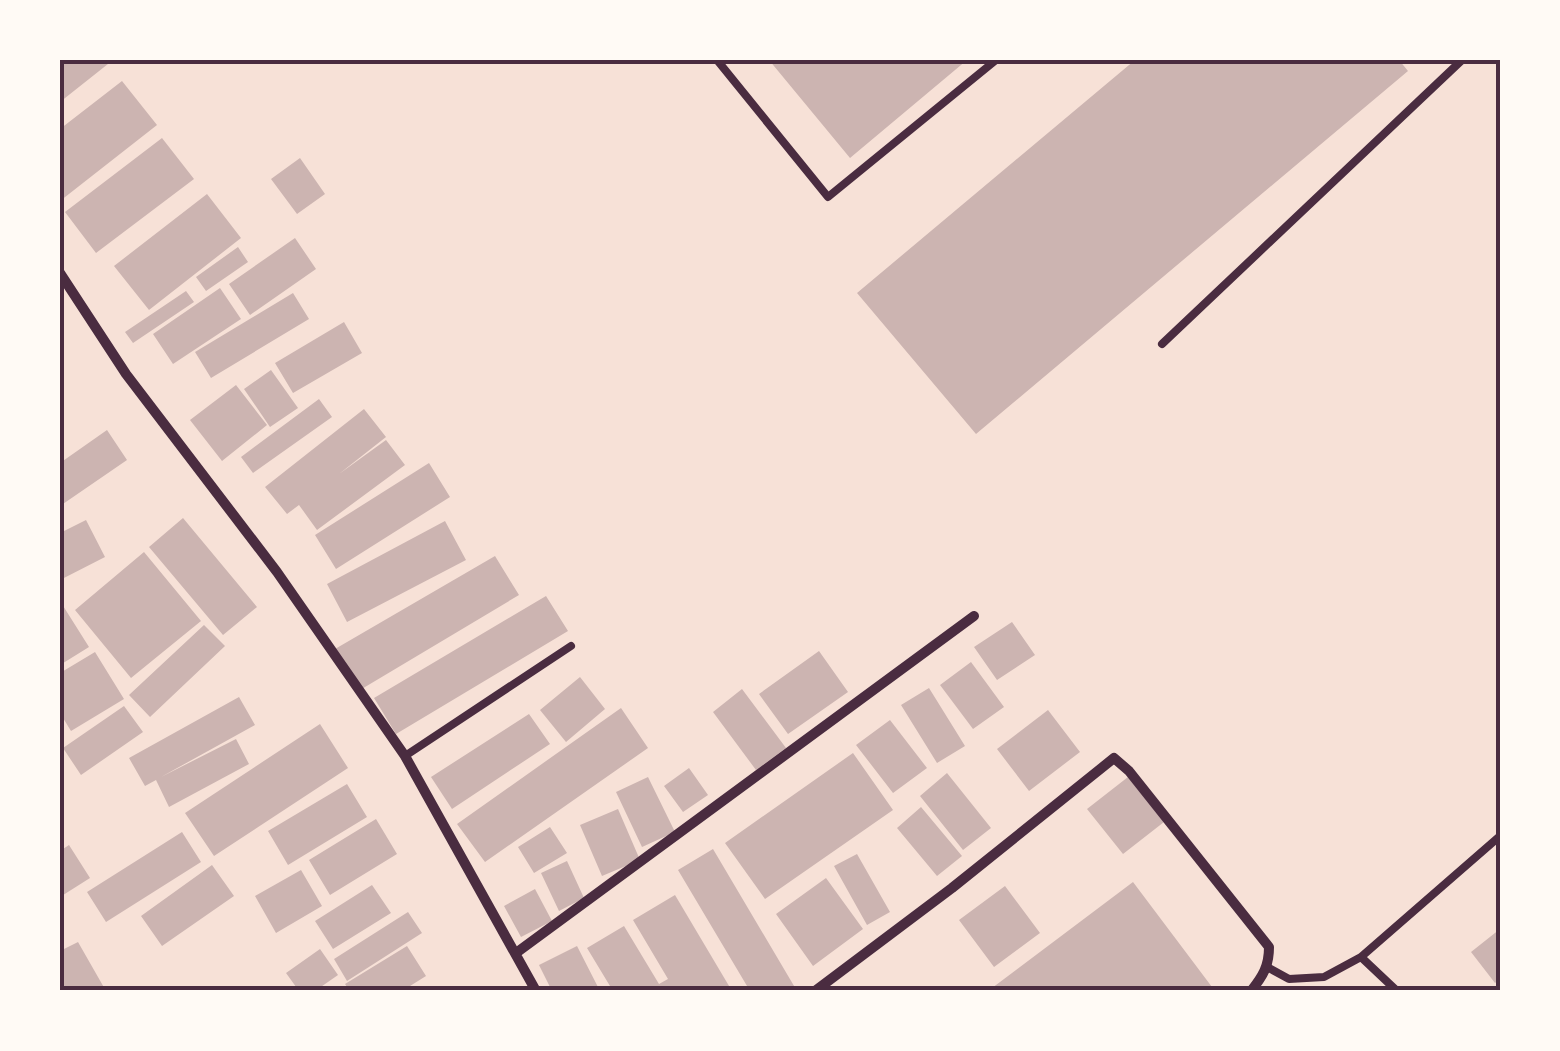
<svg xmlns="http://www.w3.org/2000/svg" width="1560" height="1051" font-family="'IBM Plex Sans',sans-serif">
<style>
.building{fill:#ccb4b1}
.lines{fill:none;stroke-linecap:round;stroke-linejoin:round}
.service{stroke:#4a2c40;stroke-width:8}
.minor{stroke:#4a2c40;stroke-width:10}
.neatline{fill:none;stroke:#4a2c40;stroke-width:4}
</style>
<rect width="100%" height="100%" fill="#f7e1d7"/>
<path class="building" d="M60,60H113L60,102Z
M769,60H967L850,158Z
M1135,60H1399L1408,71L976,434L857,293Z
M122,81L157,125L60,201V129Z
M162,138L194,179L96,253L65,212Z
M300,158L325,194L297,214L271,179Z
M207,194L241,238L149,310L114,266Z
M295,238L316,269L250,315L229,284Z
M238,247L248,262L206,291L196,277Z
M220,288L241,319L173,364L153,334Z
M186,291L194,302L133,343L125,332Z
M293,293L309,319L211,378L195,352Z
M344,322L362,353L293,393L275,363Z
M271,370L298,408L270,427L244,389Z
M236,385L267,425L222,461L190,420Z
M319,399L332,417L253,473L241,457Z
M364,409L386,437L339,474L386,440L405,465L317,530L299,505L287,514L265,487Z
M107,430L127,460L60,506V463Z
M429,463L450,497L336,569L315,535Z
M183,518L257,607L223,635L149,547Z
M86,520L105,557L60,580V533Z
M445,521L466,560L347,622L327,584Z
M144,552L201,621L131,678L75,610Z
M495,556L519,595L360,690L335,649Z
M546,596L568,631L396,734L374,698Z
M60,601L89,647L60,665Z
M1012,622L1035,655L997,680L974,647Z
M204,625L225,646L150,717L129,695Z
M819,651L848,692L788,734L759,694Z
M95,652L124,699L71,731L60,713V673Z
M971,662L1004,707L973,729L940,685Z
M580,677L605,709L566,742L540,710Z
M929,688L965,746L937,763L901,705Z
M742,689L786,748L756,770L713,712Z
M239,697L255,725L161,777L236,739L249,764L169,807L156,780L145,786L129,758Z
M124,706L143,732L81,775L63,748Z
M621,708L648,748L485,862L457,824Z
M1048,710L1080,752L1029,791L997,749Z
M529,714L550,744L452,809L431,777Z
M890,720L927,768L893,793L856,745Z
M320,724L348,768L214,856L185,813Z
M853,753L893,810L765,899L725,843Z
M689,768L708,795L683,812L664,786Z
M947,773L991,828L963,850L920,796Z
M648,777L675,832L642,847L616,792Z
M1128,777L1164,822L1123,854L1087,809Z
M347,784L367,817L288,865L268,831Z
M921,807L962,856L937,876L897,828Z
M618,809L640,860L602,876L580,825Z
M376,819L397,854L330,895L309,860Z
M550,827L567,853L534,873L518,847Z
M182,832L201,862L106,922L87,892Z
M69,845L90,878L60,897V851Z
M713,849L797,991H750L678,870Z
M857,854L890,912L867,925L834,866Z
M567,861L584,898L559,911L541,873Z
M212,865L234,896L162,946L141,916Z
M301,870L322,906L276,933L255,896Z
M826,878L863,929L813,966L776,914Z
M1133,882L1215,991H988Z
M372,885L391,913L333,949L315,921Z
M1005,886L1040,933L994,967L959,920Z
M535,889L552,921L521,937L504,906Z
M675,895L732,991H613L587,948L624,926L659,984L668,979L633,920Z
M408,912L422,933L347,981L334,959Z
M1500,929V979L1495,983L1471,952Z
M78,942L106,991H60V951Z
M407,946L426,976L402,991H350L345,984Z
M577,946L600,991H552L539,965Z
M320,949L338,975L315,991H299L286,973Z"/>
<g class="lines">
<path class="service" d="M717,60L828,197L996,60
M1162,344L1462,60
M405,756L571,646
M1361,957L1397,991
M1267,967L1289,979L1324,977L1361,957L1500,836"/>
<path class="minor" d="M60,273L126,374L277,572L405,756L536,991
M516,953L974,616
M815,991L952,888L1114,758L1129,771L1269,947C1269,966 1263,976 1251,991"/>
</g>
<rect width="1560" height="1051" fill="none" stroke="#fffaf5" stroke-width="125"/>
<rect x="62" y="62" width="1436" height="926" class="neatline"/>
</svg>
